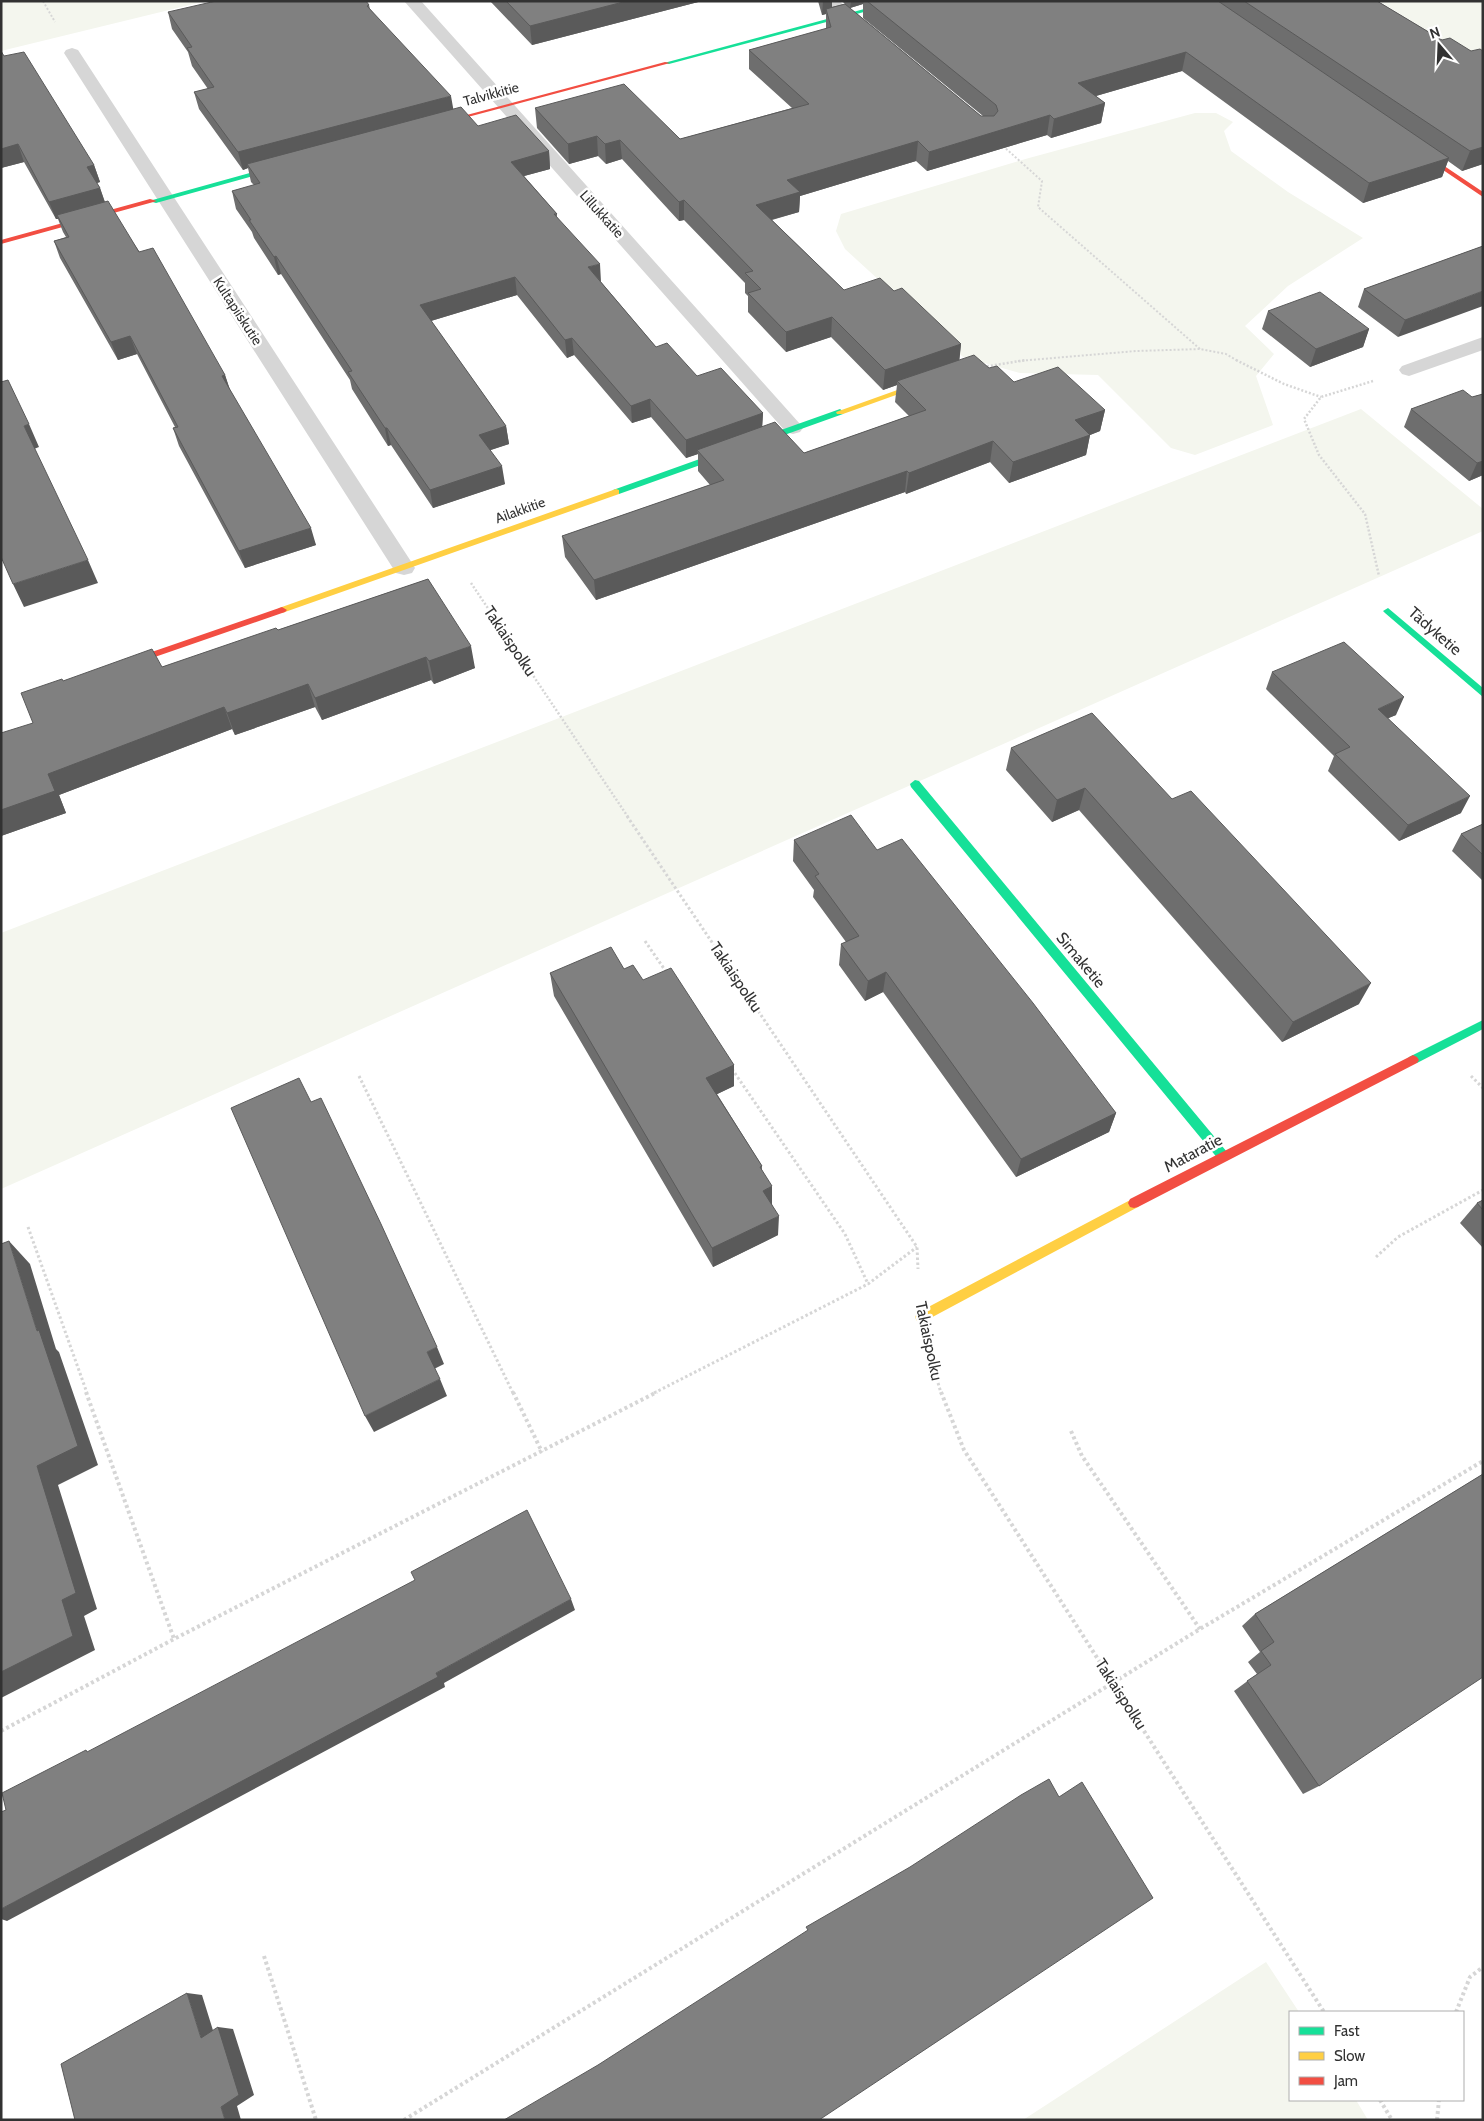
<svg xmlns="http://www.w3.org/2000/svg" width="1484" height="2121" font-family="Cabin,sans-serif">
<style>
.green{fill:#f4f6ee}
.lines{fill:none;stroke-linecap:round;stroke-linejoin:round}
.path-far3{stroke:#d6d6d6;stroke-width:2;stroke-dasharray:2 2;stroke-linecap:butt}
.path-far2{stroke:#d6d6d6;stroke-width:2.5;stroke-dasharray:2 2;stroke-linecap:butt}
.path-far1{stroke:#d6d6d6;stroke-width:3;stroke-dasharray:2.5 2.5;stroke-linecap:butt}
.path{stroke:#d6d6d6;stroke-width:4;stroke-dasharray:3 3;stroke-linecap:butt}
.street{fill:#d6d6d6;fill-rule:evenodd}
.fast{fill:#16e098;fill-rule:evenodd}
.slow{fill:#ffcf43;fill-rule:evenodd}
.jam{fill:#f24e42;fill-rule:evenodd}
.wall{fill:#6e6e6e;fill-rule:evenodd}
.shaded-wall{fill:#5a5a5a}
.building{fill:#808080;stroke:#5a5a5a}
.labels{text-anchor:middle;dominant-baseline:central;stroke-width:5;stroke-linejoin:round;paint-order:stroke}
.far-street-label{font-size:14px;fill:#323232;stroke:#fff}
.street-label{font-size:16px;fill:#323232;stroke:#fff}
</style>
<rect width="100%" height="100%" fill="#fff"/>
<path class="green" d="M1,1H206L1,51Z
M1379,1H1483V66Z
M1195,113H1216L1233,122L1224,131L1231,151L1288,192L1363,238L1288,286L1245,326L1274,354L1256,376L1273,425L1195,455L1171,448L1098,375L1020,373L963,357L845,249L836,231L841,214L1029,158Z
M1361,409L1483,509V531L1,1189V933Z
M1266,1962L1299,2012H1290V2100H1356L1368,2120H1023Z"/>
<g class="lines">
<path class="path-far3" d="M43,1L55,22
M1003,146L1042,181L1038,207L1200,349
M1018,361L1136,351L1200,349L1226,354L1238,361"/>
<path class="path-far2" d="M1236,360L1284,384L1321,397
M983,367L1026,360
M1373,381L1321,397L1304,419L1319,455L1365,514L1379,576
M471,583L628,817"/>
<path class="path-far1" d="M627,816L917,1247L918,1269
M645,941L667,973
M732,1069L845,1234L868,1284
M359,1076L513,1393
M1471,1076L1483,1088
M28,1227L87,1393
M1376,1257L1398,1237L1483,1190
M931,1359L941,1393
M654,1393L868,1284L917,1247"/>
<path class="path" d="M86,1392L174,1639
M513,1392L542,1452
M941,1392L964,1450L1324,2012
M1071,1431L1082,1456L1200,1629
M1,1731L174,1639L657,1392
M264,1956L316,2120
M1456,2012L1470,1977L1483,1967
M1380,2100L1392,2120
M404,2120L1200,1629L1483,1461
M1437,2120L1439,2100"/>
<path class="street" d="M404,1H421L800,424L803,428L800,432L793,434L786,432Z
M821,1H839L872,30L870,33H858Z
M72,48L78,50L80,53L412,563L415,568L412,573L404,575L396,573L64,53L66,50Z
M1483,337V350L1409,376L1402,374L1399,370L1402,366Z"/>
<path class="fast" d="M894,1H905L669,64L664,63Z
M282,164L289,166L156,203L149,201Z
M840,409L844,412L843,414L619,494H613L612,492L613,490Z
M1388,608L1483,688V697L1385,613L1383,611Z
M915,780L919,781L1227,1152L1229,1156L1227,1160L1223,1161L1219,1160L911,787L910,784Z
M1483,1020V1029L1417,1063H1409L1407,1060L1409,1057Z"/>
<path class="slow" d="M928,379L935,381L843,414H837L836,412Z
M616,489L619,490V494L285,612L282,613L277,610L279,608Z
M1134,1198L1138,1199L1140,1203L1138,1207L925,1321L921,1323L917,1321L915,1317L917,1313Z"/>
<path class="jam" d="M665,62L670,63L434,126L429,125Z
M1412,147H1416L1483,192V197L1412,149Z
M150,199L157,201L1,244V240Z
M282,607L287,610L285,612L123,668L120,669L115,666L117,664Z
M1413,1055L1417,1057L1419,1060L1417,1063L1138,1207L1134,1208L1130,1207L1128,1203L1130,1199Z"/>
</g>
<path class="wall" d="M490,1H702L532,45Z
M818,1H832V7L845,4L842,1H1377L1442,40L1471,51H1483V164L1462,171L1448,161L1442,177L1363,203L1182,71L1096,96L1105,103L1101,123L1051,138L1047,135L927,171L916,161L800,196L799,212L772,220L844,290L894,291L961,344L959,360L989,368L1014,382L1105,410L1100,431L1090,435L1086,455L1009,483L990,462L906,494L905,492L596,600L565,557L562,536L710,485L698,471V454L686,458L651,417L632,423L574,355L567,358L517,295L431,321L506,426L509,444L490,450L505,484L433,508L391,445L388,446L352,389L350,380L281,274L278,275L254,238L252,232L236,209L232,191L254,185L251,182L248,168L243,170L199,109L194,92L208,89L192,66L188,52L172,29L168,12L369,5L370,9L453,110L478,126L549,151L550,169L524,176L557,214V217L601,282L656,347L697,376L763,413L762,427L804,453L909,416L895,402L897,385L883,390L831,337L786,352L748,312V296L745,293V283L684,220L679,221L622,159L606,164L598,156L569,164L537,128L535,108L680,139L792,108L749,69V50L826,29V14L822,15ZM863,4V18L983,116H981L850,8Z
M4,56L94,165L100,182L97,183L100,188L105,202L225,375L230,390L316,545L245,568L179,446L173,428L175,427L137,354L118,360L60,258L54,241L66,237L63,232L58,219H56L24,162L1,168Z
M1483,246L1398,337L1358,307L1364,289Z
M1268,311L1369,329L1363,347L1310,367L1262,329Z
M1483,394V475L1469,481L1404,427L1411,409L1472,397Z
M428,579L475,668L434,684L431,680L322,720L315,707L235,735L232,729L59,795L66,813L1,836L33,723L63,681L162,667L278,630Z
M1272,672L1396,715L1388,718L1461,813L1399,841L1328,771L1334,756L1266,689Z
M1011,748L1172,799L1359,1004L1282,1042L1079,810L1052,822L1006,770Z
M1483,824V881L1452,851L1461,834Z
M794,840L877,850L1116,1113L1109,1132L1016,1177L883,992L865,1001L839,965L841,944L846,942L813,897L814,890L793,861Z
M624,969L643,980L734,1065V1086L717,1094L762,1166V1170L772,1204L778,1235L713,1267L554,996L550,973Z
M1483,1200V1248L1460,1223L1477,1203Z
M1483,1474L1319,1786L1303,1794L1234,1691L1257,1674L1248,1662L1260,1652L1242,1626L1255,1614Z"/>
<path class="shaded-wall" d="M627,1H702L532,45L530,26Z
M823,1H832V13L826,9V14L822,15Z
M851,1H864L863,4L850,8Z
M1186,52L1182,71L1075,102L1078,83Z
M451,96L454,113L247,164L248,168L243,170L238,152Z
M1105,103L1101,123L1051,138L1054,119Z
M1050,115L1047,135L927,171L929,152Z
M597,136L598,156L569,164L568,144Z
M620,140L622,159L606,164L605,144Z
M918,141L916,161L800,196L799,212L756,224V205L787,180Z
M18,144L24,162L1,168V149Z
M1483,147V164L1462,171L1470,151Z
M549,151L550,169L513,179L511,162Z
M1449,158L1442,177L1363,203L1369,183Z
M94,165L100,182L93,184L87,167Z
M100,188L106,206L57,215L58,219H56L49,202Z
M684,200V220L679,221V202Z
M276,256L281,274L278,275L274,257Z
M600,264L601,282L588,267Z
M515,277L517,295L424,323L420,305Z
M1483,291V306L1398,337L1405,320Z
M832,317L831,337L786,352V332Z
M1369,329L1363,347L1310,367L1316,349Z
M130,336L137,354L118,360L111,342Z
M572,338L574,355L567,358L565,340Z
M961,344L959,364L897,381V385L883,390L885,370Z
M225,375L231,393L222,376Z
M650,399L651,417L632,423L631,406Z
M1105,410L1100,431L1090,435L1086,455L1009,483L1013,462L1075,420Z
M763,413L762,430L697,450L698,454L686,458V440Z
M29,424L39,447L34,449L24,426Z
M506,426L509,444L482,453L479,435Z
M385,428H387L391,445L388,446Z
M993,441L990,462L906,494L909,473Z
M1483,461V475L1469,481L1477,463Z
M502,466L505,484L433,508L430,490Z
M907,471L905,492L596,600L594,580Z
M311,528L316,545L245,568L239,551Z
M88,560L98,583L24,607L13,584Z
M471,646L475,668L434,684L429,661Z
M426,657L431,680L322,720L315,698Z
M308,684L315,707L235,735L227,713Z
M1404,697L1396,715L1370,726L1378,709Z
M224,707L232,729L59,795L66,813L1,836V810L48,774Z
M1085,788L1079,810L1052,822L1057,800Z
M1470,796L1461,813L1399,841L1408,825Z
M886,972L883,992L865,1001L868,981Z
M1371,983L1359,1004L1282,1042L1293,1022Z
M734,1065V1086L707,1099L706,1078Z
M1116,1113L1109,1132L1016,1177L1021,1159Z
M772,1186V1206L763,1191Z
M779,1216L778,1235L713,1267L712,1248Z
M9,1241L30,1264L56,1349L59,1352L98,1465L58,1485L97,1609L84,1616L95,1650L1,1698V1672L62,1600L37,1466V1331Z
M437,1347L444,1364L434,1369L427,1352Z
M440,1379L447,1396L374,1432L365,1416Z
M571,1599L575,1610L444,1683L445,1687L7,1921L1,1919V1909L436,1673Z
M187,1993L202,1995L216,2040L201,2038Z
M218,2027L233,2029L254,2095L237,2106L241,2120H225L221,2107Z"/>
<path class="building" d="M216,1H366L369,5L367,6L451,96L238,152L194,92L214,87L187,48L192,47L168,12Z
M506,1H627L530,26Z
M867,1H1218L1449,158L1369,183L1186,52L1078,83L1105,103L1054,119L1050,115L929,152L918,141L787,180L800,192L756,205L844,290L880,278L894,291L902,288L961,344L885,370L832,317L786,332L748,293L761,289L745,273L753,271L684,200L679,202L620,140L605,144L597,136L568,144L535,108L624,84L680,139L809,104L749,50L831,27L826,9L845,4L981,116H994L998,111L996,105Z
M1244,1H1377L1442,40L1450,38L1471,51L1480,49L1483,51V147L1470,151Z
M1,51L4,56L24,52L94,165L87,167L100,188L49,202L18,144L1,149Z
M461,107L478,126L516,115L549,151L511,162L557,214H554L600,264L588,267L656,347L667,343L697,376L721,368L763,413L686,440L650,399L631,406L572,338L565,340L515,277L420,305L506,426L479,435L502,466L430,490L387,428H385L348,372L352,371L276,256L274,257L249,220H251L232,191L260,183L247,164Z
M108,201L139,252L153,248L225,375L222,376L311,528L239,551L173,428L178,427L130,336L111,342L54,241L69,237L57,215Z
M1483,246V291L1405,320L1364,289Z
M1320,292L1369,329L1316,349L1268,311Z
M974,355L989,368L997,366L1014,382L1058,367L1105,410L1075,420L1090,435L1013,462L993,441L909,473L907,471L594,580L562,536L724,480L697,450L775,422L804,453L926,410L897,381Z
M8,380L29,424L24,426L88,560L13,584L1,557V382Z
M1463,390L1472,397L1483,394V461L1477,463L1411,409Z
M428,579L471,646L429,661L426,657L315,698L308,684L227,713L224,707L48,774L55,791L1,810V733L33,723L21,693L62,679L63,681L152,649L162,667L276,628L278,630Z
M1344,642L1404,697L1378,709L1470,796L1408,825L1335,754L1350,747L1272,672Z
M1092,713L1172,799L1191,791L1371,983L1293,1022L1085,788L1057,800L1011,748Z
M851,815L877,850L902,839L1033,1003L1116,1113L1021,1159L886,972L868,981L841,944L859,936L815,876L819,874L794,840Z
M1483,824V855L1461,834Z
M611,947L624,969L633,965L643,980L671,968L734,1065L706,1078L762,1166L760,1167L772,1186L763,1191L779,1216L712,1248L550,973Z
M299,1078L311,1102L321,1098L381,1224L437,1347L427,1352L440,1379L365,1416L231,1108Z
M1483,1200V1210L1477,1203Z
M9,1241L37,1331L39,1330L78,1446L37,1466L76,1593L62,1600L73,1636L1,1672V1244Z
M1483,1474V1677L1319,1786L1247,1681L1271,1665L1261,1651L1274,1642L1255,1614Z
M527,1510L571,1599L436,1673L438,1677L1,1909V1812L6,1810L2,1793L86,1750L87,1752L415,1580L411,1572Z
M1049,1779L1059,1797L1082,1782L1153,1898L819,2120H504L598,2065L808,1930L806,1927L910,1867L1021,1795Z
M187,1993L201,2038L218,2027L239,2095L221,2107L225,2120H75L61,2064Z"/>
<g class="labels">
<g class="far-street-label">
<text transform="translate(491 94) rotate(-15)">Talvikkitie</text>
<text transform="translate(602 214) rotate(48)">Lillukkatie</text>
<text transform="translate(238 311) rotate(57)">Kultapiiskutie</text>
<text transform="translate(520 510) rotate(-20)">Ailakkitie</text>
</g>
<g class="street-label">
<text transform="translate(1435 631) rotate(41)">Tädyketie</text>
<text transform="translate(510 641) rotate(56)">Takiaispolku</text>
<text transform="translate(1081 960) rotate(50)">Simaketie</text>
<text transform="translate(736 977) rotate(56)">Takiaispolku</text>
<text transform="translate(1193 1153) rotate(-28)">Mataratie</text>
<text transform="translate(929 1341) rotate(78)">Takiaispolku</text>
<text transform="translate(1121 1694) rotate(57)">Takiaispolku</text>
</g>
</g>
<rect width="1484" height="2121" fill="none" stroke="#323232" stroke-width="5"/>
<rect x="1289" y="2011" width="175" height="90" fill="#ffffff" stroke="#adadad"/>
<rect x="1299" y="2027" width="25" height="8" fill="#16e098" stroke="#adadad"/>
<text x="1334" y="2036" font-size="15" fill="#323232">Fast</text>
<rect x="1299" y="2052" width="25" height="8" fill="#ffcf43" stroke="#adadad"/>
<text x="1334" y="2061" font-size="15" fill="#323232">Slow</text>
<rect x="1299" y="2077" width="25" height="8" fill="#f24e42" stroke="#adadad"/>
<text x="1334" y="2086" font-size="15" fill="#323232">Jam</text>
<g transform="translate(1439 45) rotate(341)" stroke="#ffffff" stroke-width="4" paint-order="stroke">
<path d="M0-4L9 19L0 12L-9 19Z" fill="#323232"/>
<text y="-8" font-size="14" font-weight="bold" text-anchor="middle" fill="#323232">N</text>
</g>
</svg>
